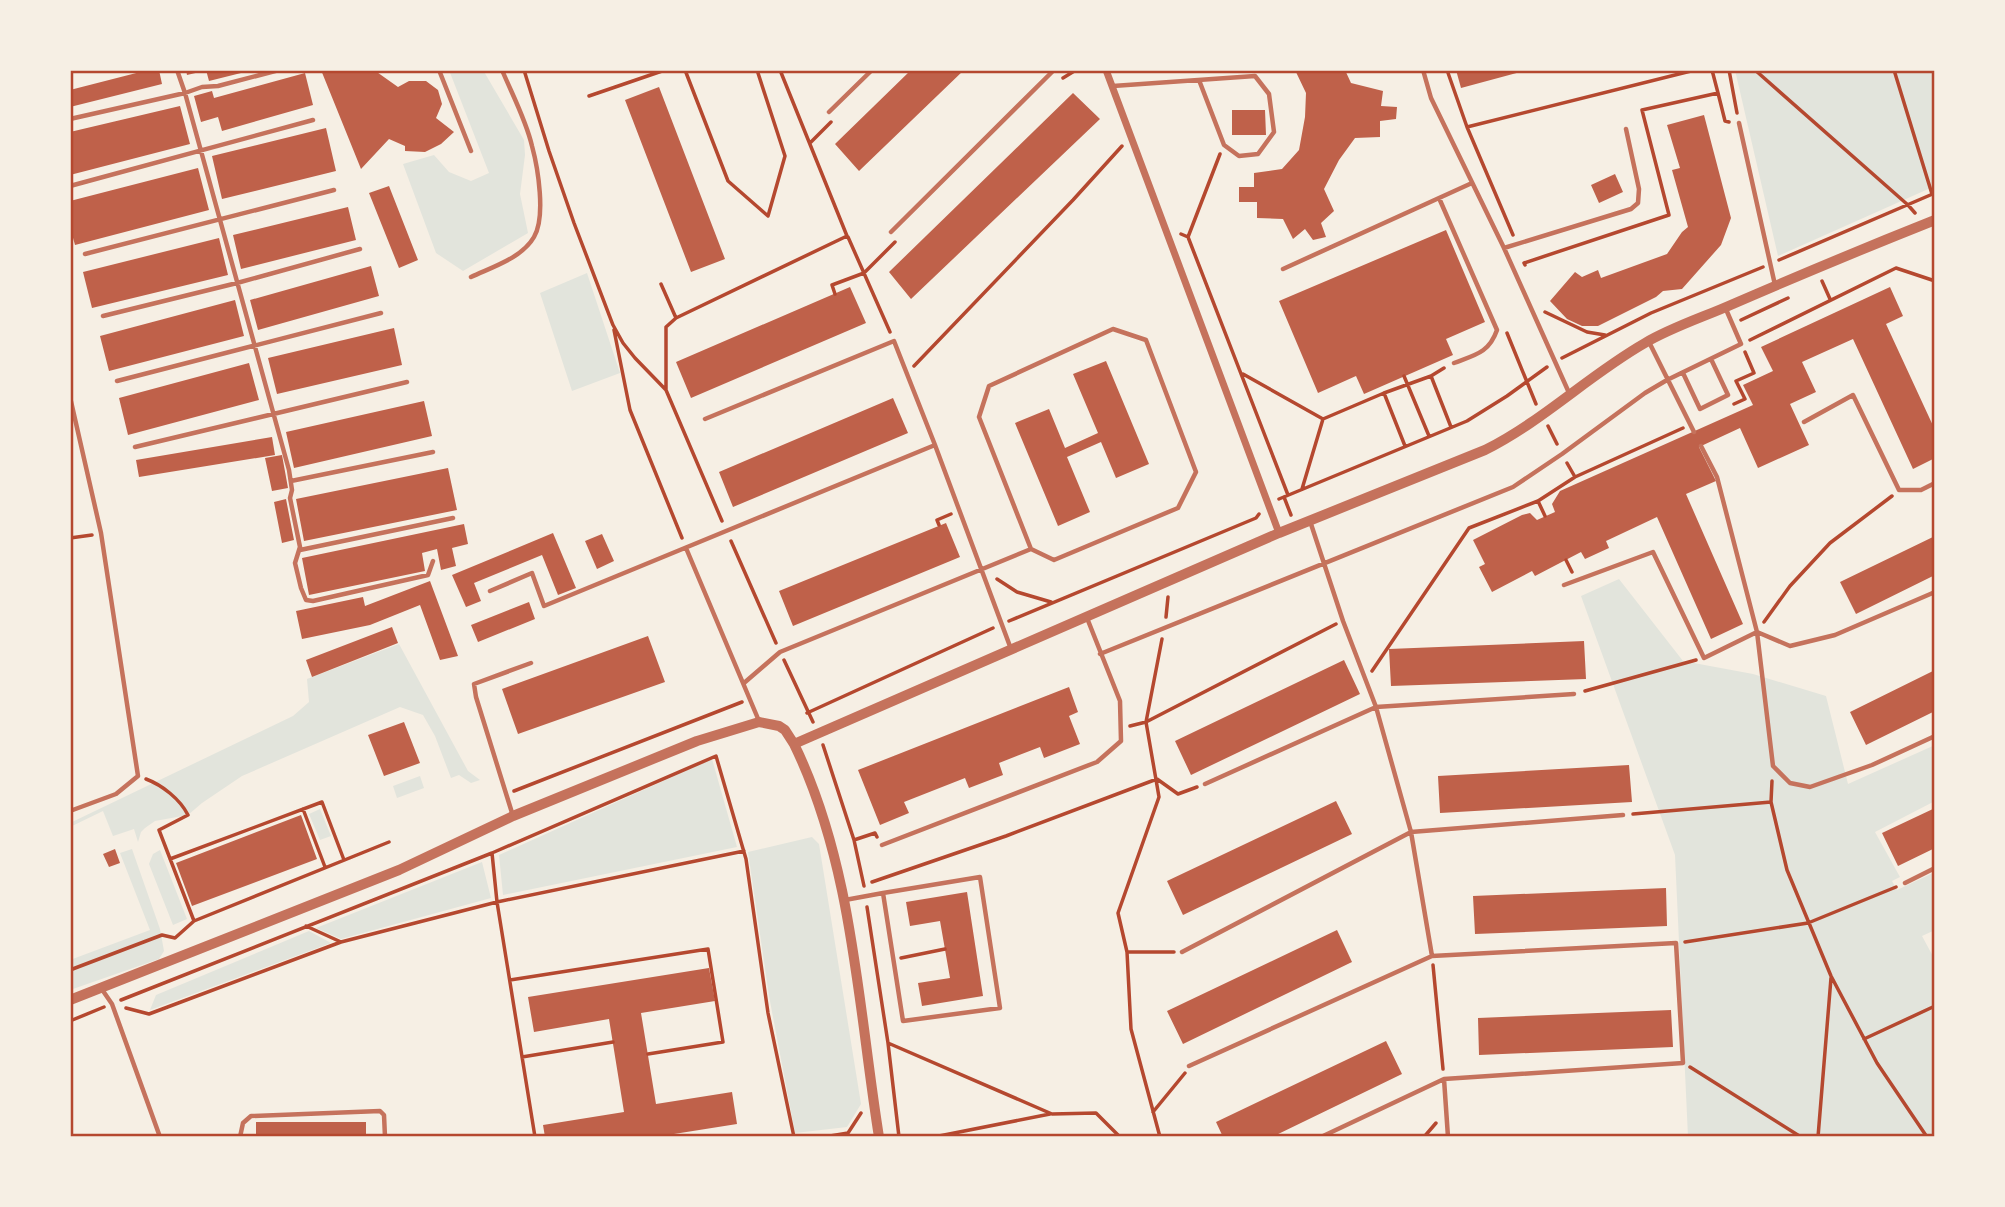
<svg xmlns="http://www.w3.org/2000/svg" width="2005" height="1207" font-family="'Alegreya Sans',sans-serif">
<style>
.green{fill:#e2e4dc}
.building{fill:#bf614a}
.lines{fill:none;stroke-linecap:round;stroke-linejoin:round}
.path{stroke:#b5482f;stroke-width:3.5}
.service{stroke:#c5725c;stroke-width:4.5}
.minor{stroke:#c5725c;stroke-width:7}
.tertiary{stroke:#c5725c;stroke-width:10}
.neatline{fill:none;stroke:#b5482f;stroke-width:2.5}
</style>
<rect width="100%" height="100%" fill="#f6efe4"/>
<path class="green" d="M449,70H483L524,140L525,155L520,194L528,233L463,271L436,253L403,164L434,155L449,172L471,181L489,173Z
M1735,70H1935V186L1778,256Z
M587,273L620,373L572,391L540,293Z
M1619,579L1683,661L1753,674L1826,696L1848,784L1935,745V801L1875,832L1900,877L1892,881L1897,890L1935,872V930L1922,936L1935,960V1137H1688L1675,855L1581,596Z
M399,644L468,771L480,780L471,783L459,775L451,778L435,736L423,715L400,707L242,776L202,803L188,815L155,821L145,828L141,832L138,842L134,829L113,836L103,811L70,827V823L293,716L309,702L307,679Z
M712,759L737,847L503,895L499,855Z
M420,776L424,788L397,798L393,786Z
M320,809L331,836L320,840L309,814Z
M812,837L819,844L861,1104L847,1127L795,1133L769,996L748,852Z
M132,849L160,929L164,951L159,959L70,990V960L150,930L120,853Z
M160,850L187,919L173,925L149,864L153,854Z
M482,862L491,898L341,939L316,928Z
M309,931L331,943L150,1010L156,995Z"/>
<path class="building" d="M148,70H159L162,84L70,107V90Z
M186,70H204V71L187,75Z
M206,70H249V71L209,81Z
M321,70H374L398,87L409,81H426L438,90L442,104L436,118L454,132L441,144L425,152L405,151V146L389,139L361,169Z
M911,70H964L859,171L835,144Z
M1295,70H1345L1351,83L1383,91L1381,106L1397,107L1396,119L1380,121V137L1355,138L1339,160L1324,189L1334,211L1321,223L1326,237L1313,240L1305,229L1293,239L1283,219L1257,218V202H1239V187H1254V173L1282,169L1299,150L1305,117L1306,93Z
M1456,70H1524V71L1461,88Z
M305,73L313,105L222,131L218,117L201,122L194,96L212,91L214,98Z
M659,87L725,259L691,272L625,100Z
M1073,93L1100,119L911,299L889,272Z
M180,106L190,144L70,175V132Z
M1232,110H1265L1266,135H1232Z
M1704,115L1731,218L1721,245L1682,289L1663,291L1656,297L1598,326H1582L1567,319L1550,301L1575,272L1582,277L1598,270L1601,278L1667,254L1682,232L1688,227L1672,170L1680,168L1667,125Z
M326,128L336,171L222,199L212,156Z
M198,168L209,210L75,245L70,227V201Z
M1615,174L1623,192L1599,203L1591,185Z
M389,186L418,260L399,268L369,193Z
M348,207L356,240L241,269L233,235Z
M1446,230L1485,322L1446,339L1453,355L1364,394L1356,376L1318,393L1279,301Z
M219,238L228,275L92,308L83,272Z
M371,266L379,296L258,330L250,300Z
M850,287L866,323L691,398L676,362Z
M1890,287L1903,316L1886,324L1935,430V458L1913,469L1853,339L1802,362L1816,392L1790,404L1809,445L1758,468L1740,428L1699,447L1716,481L1686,494L1743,624L1711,639L1657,517L1606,541L1609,548L1585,559L1581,552L1535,576L1532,571L1492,592L1479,567L1485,564L1473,540L1522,515L1530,513L1537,520L1555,512L1552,504L1560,491L1753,405L1743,385L1773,371L1761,347Z
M235,300L244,336L109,371L100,336Z
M394,328L402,365L277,394L268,358Z
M1106,361L1149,464L1116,478L1101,442L1067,457L1090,512L1058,526L1015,423L1049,409L1065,448L1098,433L1073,374Z
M249,363L259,400L128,435L119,398Z
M893,398L908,433L733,507L719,472Z
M424,401L432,436L294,468L286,432Z
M272,437L275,455L139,477L136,460Z
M282,455L288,488L272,491L265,458Z
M448,468L457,510L304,541L296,499Z
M286,499L294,540L282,543L274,502Z
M946,523L960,557L793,626L779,591Z
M464,524L468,544L452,548L456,566L441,570L437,549L422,553L425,571L309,595L302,558Z
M553,533L576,588L558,595L542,555L474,583L481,601L466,607L452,575Z
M602,534L614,561L597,569L585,541Z
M1935,536V575L1856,614L1840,582Z
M430,581L458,656L440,660L420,605L370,625L302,639L296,611L363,597L365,606Z
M529,602L535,619L478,642L471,625Z
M392,627L398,643L312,677L306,660Z
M648,636L665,682L518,734L502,689Z
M1584,641L1586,679L1391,686L1389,649Z
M1344,660L1360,694L1191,775L1175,741Z
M1935,670V711L1866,745L1850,712Z
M1069,687L1078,712L1069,716L1080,744L1044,758L1040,747L999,763L1003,775L969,788L965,778L904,802L909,813L880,825L858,770Z
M404,722L420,763L384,776L368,735Z
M1629,765L1632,802L1440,813L1438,776Z
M1336,801L1352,834L1183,915L1167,881Z
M1935,808V848L1898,866L1882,833Z
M301,815L317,859L192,906L176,863Z
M115,849L120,863L109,867L103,854Z
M1666,888L1667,926L1475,934L1473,896Z
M967,892L983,996L922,1006L918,983L950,978L940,921L910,926L906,902Z
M1337,930L1352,962L1183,1044L1167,1011Z
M709,968L715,1001L641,1013L656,1104L732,1092L737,1124L655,1137H545L543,1125L624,1112L609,1019L534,1032L528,997Z
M1671,1010L1673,1047L1479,1055L1478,1018Z
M1386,1041L1402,1074L1272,1137H1223L1216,1122Z
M256,1122H366V1137H256Z"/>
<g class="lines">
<path class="path" d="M524,70L549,151L574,223L613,325L623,343L635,358L666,390L722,521
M685,70L728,181L768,216L785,156L757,70
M1447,70L1467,127L1513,235
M1712,70L1718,93
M1729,70L1737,113
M1755,70L1908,205L1915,213
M1894,70L1932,194
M1063,78L1076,70
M589,96L665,70
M1467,127L1695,70
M810,143L831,122
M1181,234L1188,237L1288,495
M848,237L890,332
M1188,237L1220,154
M1779,260L1935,193
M1525,265L1524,263L1669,215L1642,110L1718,93L1725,121L1729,122
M1822,281L1830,299
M661,284L676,318
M835,294L832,285L864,273L895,242
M1545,312L1587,332L1605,335
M1741,320L1788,298
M614,330L630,410L682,538
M1507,333L1536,404
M1750,340L1896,268L1935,281
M1562,358L1651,313L1763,267
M914,366L1073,200L1122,146
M1243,374L1323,419
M1404,376L1429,436
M1431,376L1451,427
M666,390V327L676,318L847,236L780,70
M1384,393L1405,446
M1734,404L1745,399L1736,381L1754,373L1745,352
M1548,426L1557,444
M1567,463L1575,477
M1302,489L1323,419L1384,393L1431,376L1444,368
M1284,497L1291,515
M1279,499L1467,421L1507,396L1547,367
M1538,501L1545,516
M939,525L937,520L951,514
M70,538L92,535
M731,541L776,643
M1566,560L1572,572
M997,579L1017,592L1051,602
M1166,617L1168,597
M1009,621L1256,518L1259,514
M1764,622L1790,586L1830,543L1892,496
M784,660L813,722
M1372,671L1469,528L1538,501L1575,477L1683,428
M1585,691L1696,660
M807,713L993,628
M1130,726L1146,722L1162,639
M823,745L854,840L875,833L877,837
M146,779C162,785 180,799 188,815L159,830L194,921
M1772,781L1771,802L1787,870L1831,976L1877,1063L1927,1137
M514,791L742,702
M303,809L325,867
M1633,814L1771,802
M854,840L864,886
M492,853L497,902L535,1137
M170,859L322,802L344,860
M872,882L1006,836L1157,779L1178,794L1197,787
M867,907L888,1043L899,1137
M306,926L341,942L497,902L744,851
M1685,942L1808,923L1896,887
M1127,952H1174
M901,958L945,949
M1433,965L1443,1069
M70,970L162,935L175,938L194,921L389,842
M510,980L708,949L723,1042L648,1054
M121,1000L492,853L716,756L746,859L768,1013L794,1137
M126,1008L149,1014L341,942
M70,1021L104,1007
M1864,1039L1935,1006
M888,1043L1052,1114L1096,1113L1120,1137
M522,1057L613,1042
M1690,1067L1801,1137
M1153,1112L1185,1073
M824,1137L848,1133L861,1113
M934,1137L1050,1114
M1160,1137L1131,1029L1127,952L1118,913L1159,797L1146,722L1336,624
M1424,1137L1436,1123
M1818,1137L1831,978"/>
<path class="service" d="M177,70L185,93L289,470L292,490L290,498L300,547L295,563L301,588L306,600L313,601L428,575L433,561
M439,70L471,151
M1423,70L1431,98L1504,248L1570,395
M1113,86L1255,76L1269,94L1274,132L1258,154L1239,156L1224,145L1199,80
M829,112L872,70
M70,119L185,93L202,87L218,86L279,70
M1739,123L1775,285
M70,186L313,120
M1439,198L1497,330C1489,353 1475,355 1454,363
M891,232L1054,70
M1504,248L1631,209L1638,203L1639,189L1626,129
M85,254L334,190
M1283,269L1472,183
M471,277C492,267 522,258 534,237C546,217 538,168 532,146C526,120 512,94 502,70
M103,316L237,283L360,249
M1649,342L1694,432
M1683,373L1700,409L1728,395L1711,359
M117,381L381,313
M70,397L101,533L138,776L116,794L70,811
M705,419L894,341L935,445L1011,649
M1804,422L1853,395L1899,490H1921L1935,483
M1701,446L1717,477L1757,632L1773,766L1790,783L1810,787L1872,765L1935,736
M135,447L407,382
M291,481L433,452
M1310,521L1343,621L1376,707L1411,832L1432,956
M686,548L759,721
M300,550L453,518
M1564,585L1653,552L1704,658L1757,632L1790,646L1835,635L1935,592
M490,591L532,573L544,606L935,445
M1100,654L1513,487L1562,454L1645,393L1667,380L1741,344L1725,307
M744,683L780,652L1031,549L1054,560L1178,508L1196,472L1146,340L1113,329L989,386L979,417L1031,549
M1205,784L1376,707L1574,694
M513,816L476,697L474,684L531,663
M882,845L1097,762L1121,741L1120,701L1087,618
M980,877L1000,1008L903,1021L883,893Z
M1905,883L1935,868
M845,900L883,893
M1182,952L1411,832L1623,815
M101,988L112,1004L160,1137
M1189,1066L1432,956L1676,943L1683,1063L1444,1079L1321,1137
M1444,1079L1448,1137
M240,1137L243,1123L251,1116L380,1111L384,1115L385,1137"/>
<path class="minor" d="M1106,70L1279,533"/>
<path class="tertiary" d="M794,744C853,865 858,1006 879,1137
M70,1000L399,870L513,816L697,741L759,722L779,726L785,730L794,744L1279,533L1485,450C1543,421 1589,375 1645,343C1672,327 1704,317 1733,304C1800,275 1867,247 1935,220"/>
</g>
<rect width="2005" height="1207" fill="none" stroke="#f6efe4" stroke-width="144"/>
<rect x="72" y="72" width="1861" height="1063" class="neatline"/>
</svg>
